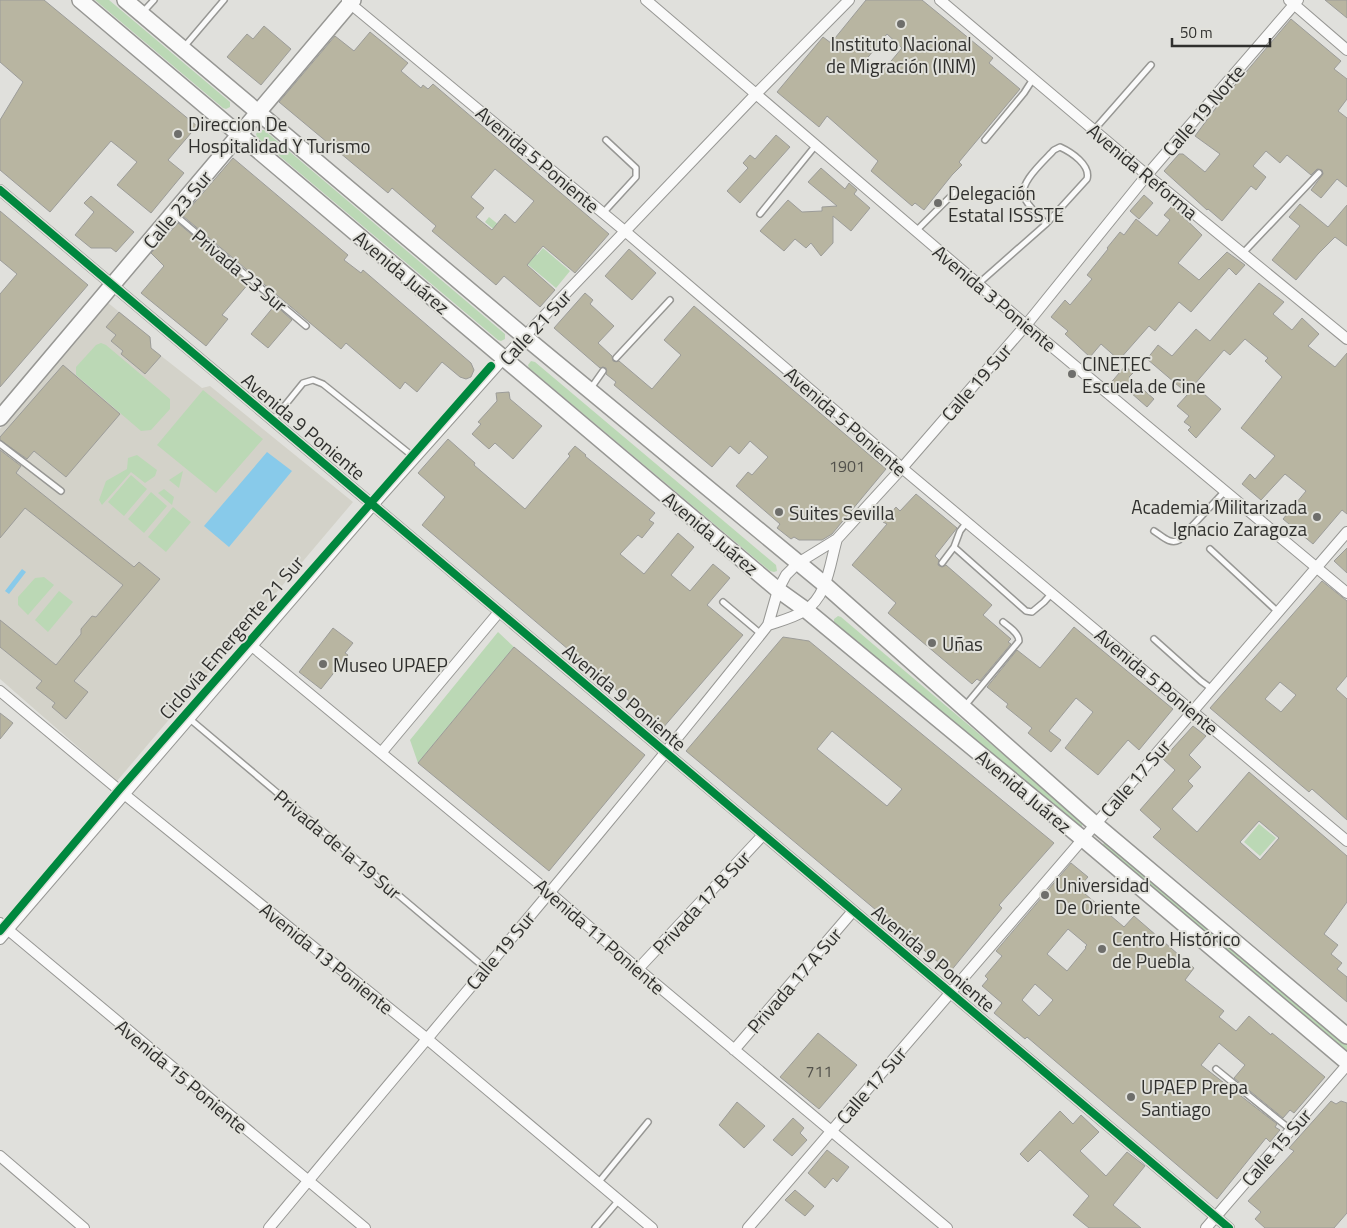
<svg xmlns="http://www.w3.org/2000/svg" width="1347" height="1228" font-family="'Titillium Web',sans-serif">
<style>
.built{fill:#d3d2c9}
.green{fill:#bbd8b5}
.water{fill:#88caea}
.building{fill:#b8b5a1;stroke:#9c9c99;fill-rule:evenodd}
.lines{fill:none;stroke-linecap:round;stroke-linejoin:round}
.service-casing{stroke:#979794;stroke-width:8}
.minor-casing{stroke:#979794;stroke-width:12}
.secondary-casing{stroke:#979794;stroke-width:18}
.service{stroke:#fafafa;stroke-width:5}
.minor{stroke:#fafafa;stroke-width:10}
.secondary{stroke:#fafafa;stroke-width:15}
.cycleway-casing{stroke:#e1e1db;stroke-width:11}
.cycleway{stroke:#00873e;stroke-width:8}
.poi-dot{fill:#6e6e6b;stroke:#e1e1db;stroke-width:2}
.labels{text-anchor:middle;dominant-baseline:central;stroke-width:4;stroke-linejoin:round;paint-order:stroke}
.number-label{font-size:16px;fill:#52514b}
.poi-label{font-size:19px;fill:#30302e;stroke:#e1e1db;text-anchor:start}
.street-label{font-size:19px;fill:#30302e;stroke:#e1e1db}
</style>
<rect width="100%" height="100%" fill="#e0e0dc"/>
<path class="built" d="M107,302L150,337L151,348L202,388L210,386L353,502L117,781L0,679V429Z"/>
<path class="green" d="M95,0H109L230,102V107L226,109L223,108Z
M259,130H264L505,334V339L501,341L498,340L257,137L256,134Z
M489,217L537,255L543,248L570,271L556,288L495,237L498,233L485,222Z
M101,343L106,345L170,399V409L151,430L141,431L76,375V367L96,345Z
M531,361L535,362L776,565L777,571L774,572L770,571L529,368L528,365Z
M203,390L263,439L216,493L157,445Z
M137,455L157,470L155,476L145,483L131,472L102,505L99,500L106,481L127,469L128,458Z
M183,471L179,488L169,480Z
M131,475L147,489L124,516L108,502Z
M164,489L174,497L172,505L158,493Z
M151,492L167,506L144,533L128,519Z
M173,507L191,522L166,552L148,537Z
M44,577L54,585L28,615L18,605V597L35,578Z
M59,591L73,602L48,632L35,620Z
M838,616L841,617L1082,821V826L1078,828L1076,827L834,624V619Z
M498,632L514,647L418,763L410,740Z
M1259,824L1276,838L1260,856L1244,842Z
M1108,842L1347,1043V1053L1102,846L1104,843Z"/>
<path class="water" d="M267,452L292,471L229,547L204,526Z
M22,569L26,572L9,594L5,591Z"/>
<path class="building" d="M0,0H44L197,126L168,160L184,173L151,213L117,185L137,162L111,141L50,212L0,170V120L23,82L0,62Z
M866,0H922L993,58L989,63L1020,89L959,162L962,165L952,175L924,210L915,203L912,206L871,171L878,161L827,116L819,127L777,92L823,37L831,43ZM887,34L902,48L876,79L860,67Z
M1325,0H1347V18Z
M1291,19L1341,61L1334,69L1347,79V99L1338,111L1347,118V187L1337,179L1321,198L1311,190L1323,174L1322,170L1317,169L1311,175L1287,155L1280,163L1266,151L1253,166L1266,177L1256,190L1251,186L1222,221L1208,209L1207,210L1164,171L1179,154H1183L1205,172L1220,154L1195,136L1218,105Z
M264,26L291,49L261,85L227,57L247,34L253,39Z
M370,32L408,63L401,71L421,88L423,85L428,89L433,84L609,234L575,273L543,246L527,265L555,290L540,307L504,276L496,285L432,231L436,226L392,188L388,193L279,102L335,36L354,51ZM495,169L534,201L515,223L505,214L492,230L476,217L484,208L471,197Z
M776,135L790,147L740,203L727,191L748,168L743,163L750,155L755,159Z
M233,158L348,255L344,260L361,273L363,270L471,363L474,370L471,377L466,379L460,377L442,362L417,392L405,382L400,389L346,343L341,349L183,216Z
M821,168L845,189L849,183L857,190L854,194L870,208L851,231L833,216V243L821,256L811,243L806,248L795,239L784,251L760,231L788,200L802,212L822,211V207L837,206L808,182Z
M1144,195L1153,203L1139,219L1130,211Z
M91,196L134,232L116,252L111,248H91L75,235L94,212L84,203Z
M1300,204L1328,227L1347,205V246L1335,237L1318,254L1296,280L1272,260L1300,226L1289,217Z
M1172,206L1202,235L1178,263L1199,280L1227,252L1245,265L1236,275L1229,268L1191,312L1179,302L1155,331L1149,326L1119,360L1101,344L1090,357L1065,334L1068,331L1051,317L1065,300L1070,305L1092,279L1087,275L1108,249L1107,248L1120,232L1124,235L1136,219L1157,236L1170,220L1164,215Z
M0,211L88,285L0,387V294L17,274L0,260Z
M178,223L249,283L222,315L228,319L206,346L141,293L164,266L151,253Z
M629,249L656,273L632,300L605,276Z
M1259,283L1284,302L1273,314L1292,330L1302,318L1319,334L1308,346L1335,367L1347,353V514L1342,510L1313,544L1283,519L1306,491L1285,474L1261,500L1242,484L1250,474L1255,479L1275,456L1241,428L1282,377L1265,361L1268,358L1245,339L1230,355L1224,350L1194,385L1221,409L1196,438L1188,430L1191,427L1184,422L1189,416L1177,406L1188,394L1147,359L1158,345L1172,356L1196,329L1210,341Z
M585,293L593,300L590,304L614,326L598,343L612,356L613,361H619L652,389L681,355L664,340L694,306L886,469L832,534L822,540H799L794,537L791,539L777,528L780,524L736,486L748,472L752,475L768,457L750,441L739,454L730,446L712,467L614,385L616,382L606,374V368L603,367L600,368L554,328Z
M275,305L292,320L268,348L251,334Z
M119,312L150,337L151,348L161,356L145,374L121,354L123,351L111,341L116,335L106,327Z
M63,365L120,414L66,477L34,451L27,459L0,440V437Z
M1125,366L1133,373L1129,377L1154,399L1147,407L1122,385L1116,392L1109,385Z
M509,392L510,399L542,426L513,459L495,443L489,449L472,434L481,424L478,422L497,401L496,393Z
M448,439L475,463L474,465L525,509L570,456L568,454L575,446L586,455L585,456L655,513L649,520L654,523L642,538L638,535L620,554L644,574L678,533L694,547L671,575L690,591L713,564L730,578L707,605L743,635L662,729L422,525L445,497L418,473Z
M0,450L21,466L16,473L134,567L139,562L160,579L74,681L88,692L66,719L52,707L55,703L36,688L42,681L0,647V620L56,665L81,634V629L92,616L96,617L123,585L25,508L0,538Z
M916,494L957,528L935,556L939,560L938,565L942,567L946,565L992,605L983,615L1011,639L1008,642L1011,644L980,681L977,679L972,684L888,613L896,603L852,565L887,524L883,522L896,507L900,511Z
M1347,548V573L1334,561Z
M1322,581L1347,601V676L1336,689L1347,699V820L1312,789L1309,792L1210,708ZM1280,682L1296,695L1281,712L1265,699Z
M1074,627L1173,709L1139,750L1128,740L1098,775L1065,748L1093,712L1076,698L1049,731L1061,740L1051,752L1028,733L1032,728L1006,707L1008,704L987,687L1017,650L1040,668Z
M333,628L353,643L345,653L348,655L321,689L299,672Z
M783,637L809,641L1054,843L999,905L1002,908L950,972L686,751ZM832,731L902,789L887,806L817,749Z
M514,647L645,755L549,871L418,763Z
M0,713L13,723L0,739Z
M1193,726L1206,736L1189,755L1201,767L1188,781L1193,786L1172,809L1197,832L1249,772L1347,856V902L1324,934L1338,945L1331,954L1342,963L1337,969L1347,977V1002L1153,837L1161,829L1140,810L1175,770L1163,759ZM1259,821L1279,838L1260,860L1240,842Z
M1071,863L1088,877L1078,888L1124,927L1134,916L1194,968L1185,980L1224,1011L1219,1017L1236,1031L1249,1016L1271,1035L1272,1033L1325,1077L1294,1113L1290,1110L1283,1118L1234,1078L1245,1065L1219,1043L1201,1065L1277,1124L1275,1127L1280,1130L1270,1142L1266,1138L1217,1199L1027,1037L1025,1039L994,1013L1002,1003L982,986L988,979L985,976L1002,956L996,951ZM1068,929L1087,945L1085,947L1086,948L1067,971L1047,954ZM1035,984L1053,1000L1039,1016L1022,1000Z
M818,1033L857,1065L819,1109L780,1077Z
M1331,1101L1336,1104L1341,1101L1347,1103V1213L1334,1228H1265L1255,1219L1261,1212L1248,1201L1294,1151L1289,1148Z
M737,1102L765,1126L744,1148L719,1125Z
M1060,1111L1073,1124L1081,1115L1099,1132L1080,1151L1106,1176L1127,1152L1145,1166L1113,1205L1141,1228H1089L1073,1215L1089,1196L1040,1150L1028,1162L1020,1154Z
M793,1118L804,1128L800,1133L807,1140L792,1156L773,1140Z
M827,1150L849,1167L837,1182L833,1178L825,1188L808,1173Z
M795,1190L814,1206L805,1216L785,1200Z"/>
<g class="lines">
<g class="service-casing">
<path id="service" d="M142,13L154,0
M184,47L224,0
M1094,130L1151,65
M985,140L1024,93L1033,79
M603,213L636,177V168L606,140
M760,214L816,145
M175,215L306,326
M916,231L955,192
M1243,253L1319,173
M978,284L1046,224L1087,179C1091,165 1071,152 1060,147L1054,150C1044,161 1016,185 1025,199C1030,208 1039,216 1046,224
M616,358L670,300
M591,388L603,371
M273,420L303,383L313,380L323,384L415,458
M0,444L61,491
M967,522L960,531L954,547L1026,611L1032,612L1044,602L1052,593
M1154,531C1162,536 1170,545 1179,540L1225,491
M1210,549L1278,612
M942,563L954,547
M723,602L761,634
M1154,639L1201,681L1212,689
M964,707L1019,641C1019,633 1009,627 1003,622
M191,720L485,968
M1216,1069L1291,1130
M598,1183L648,1122
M595,1228L619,1200"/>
</g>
<g class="minor-casing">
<path id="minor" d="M646,0L1026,325L1347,593
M940,0L1147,175L1347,339
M1289,0L1347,50
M347,1L626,232L902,468L1347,841
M0,190L1229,1228
M768,625C780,621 793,618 804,611C828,597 830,562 837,539
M252,646L549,892L638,969L947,1228
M0,691L119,790L426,1038L652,1228
M381,753L499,612
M0,923L365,1228
M0,939L373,505L504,358L756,94L849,0
M638,969L763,835
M734,1050L853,911
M0,1156L84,1228
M269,1228C433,1030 601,835 761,634L768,625L778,590L786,575L798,563L837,539L902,468L1026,325L1147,175L1298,0
M748,1228L1347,532
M1206,1228L1347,1065"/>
</g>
<g class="secondary-casing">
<path id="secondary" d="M80,0L778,590L806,610L1083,839L1347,1062
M125,0L525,337L824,584L1095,824L1347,1036
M0,418L353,0"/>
</g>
<use href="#service" class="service"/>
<use href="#minor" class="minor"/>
<use href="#secondary" class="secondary"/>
<g class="cycleway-casing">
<path id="cycleway" d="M0,190L1229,1228
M0,931L119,790L491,366"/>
</g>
<use href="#cycleway" class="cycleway"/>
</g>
<g class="poi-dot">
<circle cx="901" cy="24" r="5"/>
<circle cx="178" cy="134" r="5"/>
<circle cx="938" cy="203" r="5"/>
<circle cx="1072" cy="374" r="5"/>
<circle cx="779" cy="512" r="5"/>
<circle cx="1317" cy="517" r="5"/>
<circle cx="932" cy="643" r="5"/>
<circle cx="323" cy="664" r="5"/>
<circle cx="1045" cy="895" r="5"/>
<circle cx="1102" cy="949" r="5"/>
<circle cx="1131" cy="1097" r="5"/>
</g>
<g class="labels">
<g class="number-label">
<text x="847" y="466">1901</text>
<text x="819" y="1071">711</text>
</g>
<g class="poi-label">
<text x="901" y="43" text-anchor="middle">Instituto Nacional<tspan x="901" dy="22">de Migración (INM)</tspan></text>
<text x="188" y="123">Direccion De<tspan x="188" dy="22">Hospitalidad Y Turismo</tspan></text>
<text x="948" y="192">Delegación<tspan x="948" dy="22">Estatal ISSSTE</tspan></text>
<text x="1082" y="363">CINETEC<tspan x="1082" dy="22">Escuela de Cine</tspan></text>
<text x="1307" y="506" text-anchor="end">Academia Militarizada<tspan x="1307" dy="22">Ignacio Zaragoza</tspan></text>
<text x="789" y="512">Suites Sevilla</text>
<text x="942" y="643">Uñas</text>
<text x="333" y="664">Museo UPAEP</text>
<text x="1055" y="884">Universidad<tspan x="1055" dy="22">De Oriente</tspan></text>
<text x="1112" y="938">Centro Histórico<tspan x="1112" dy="22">de Puebla</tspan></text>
<text x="1141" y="1086">UPAEP Prepa<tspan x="1141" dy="22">Santiago</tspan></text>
</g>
<g class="street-label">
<text transform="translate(1203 110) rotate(-49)">Calle 19 Norte</text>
<text transform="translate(538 159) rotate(40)">Avenida 5 Poniente</text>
<text transform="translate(1143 171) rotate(40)">Avenida Reforma</text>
<text transform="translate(177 209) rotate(-50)">Calle 23 Sur</text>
<text transform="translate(240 270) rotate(40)">Privada 23 Sur</text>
<text transform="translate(402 272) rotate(40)">Avenida Juárez</text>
<text transform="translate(995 298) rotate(40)">Avenida 3 Poniente</text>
<text transform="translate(535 327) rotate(-47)">Calle 21 Sur</text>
<text transform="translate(976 382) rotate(-49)">Calle 19 Sur</text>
<text transform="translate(846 421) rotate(41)">Avenida 5 Poniente</text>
<text transform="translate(304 426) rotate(40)">Avenida 9 Poniente</text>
<text transform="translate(711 533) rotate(40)">Avenida Juárez</text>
<text transform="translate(231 637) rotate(-49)">Ciclovía Emergente 21 Sur</text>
<text transform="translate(1157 681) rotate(40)">Avenida 5 Poniente</text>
<text transform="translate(625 697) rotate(40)">Avenida 9 Poniente</text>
<text transform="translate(1135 778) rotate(-49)">Calle 17 Sur</text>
<text transform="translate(1024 791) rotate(40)">Avenida Juárez</text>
<text transform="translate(338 844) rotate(40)">Privada de la 19 Sur</text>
<text transform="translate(701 902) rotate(-47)">Privada 17 B Sur</text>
<text transform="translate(600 936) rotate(41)">Avenida 11 Poniente</text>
<text transform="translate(500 950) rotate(-50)">Calle 19 Sur</text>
<text transform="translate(327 958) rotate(39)">Avenida 13 Poniente</text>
<text transform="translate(934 958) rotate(40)">Avenida 9 Poniente</text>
<text transform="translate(794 980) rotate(-49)">Privada 17 A Sur</text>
<text transform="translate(182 1076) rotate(40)">Avenida 15 Poniente</text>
<text transform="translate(871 1085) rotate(-49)">Calle 17 Sur</text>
<text transform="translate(1276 1147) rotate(-49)">Calle 15 Sur</text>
</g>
</g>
<path d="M1172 38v8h98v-8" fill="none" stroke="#30302e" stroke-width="2.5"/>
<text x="1180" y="38" font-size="15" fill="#30302e" stroke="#e1e1db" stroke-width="4" paint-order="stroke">50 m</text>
</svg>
